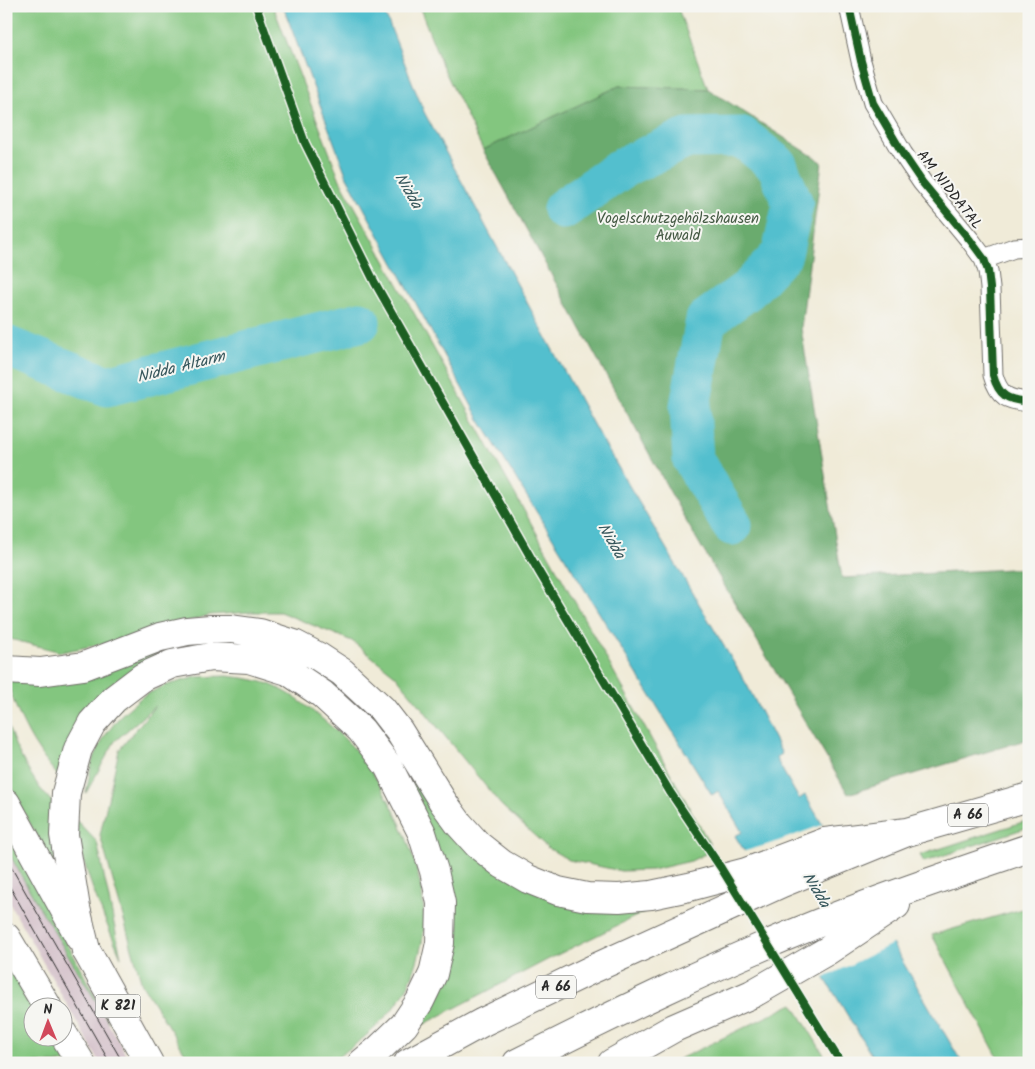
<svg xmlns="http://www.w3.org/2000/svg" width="1035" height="1069" font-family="Kalam,sans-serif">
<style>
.industrial{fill:#d2bdc7}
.green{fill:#83c67f;stroke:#577855}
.forest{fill:#6aab6e;stroke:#4a6b4c}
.water{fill:#53bfce;stroke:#3f757c}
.pier{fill:#f0ebd8}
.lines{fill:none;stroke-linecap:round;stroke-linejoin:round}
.river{stroke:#53bfce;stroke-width:41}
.minor-casing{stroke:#706e68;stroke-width:21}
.secondary-casing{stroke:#706e68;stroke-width:30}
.primary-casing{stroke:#706e68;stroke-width:30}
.motorway-casing{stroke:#706e68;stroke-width:30}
.minor{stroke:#fff;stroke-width:19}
.secondary{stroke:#fff;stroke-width:28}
.primary{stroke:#fff;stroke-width:28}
.motorway{stroke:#fff;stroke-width:28}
.tram{stroke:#2b2b2b;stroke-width:1}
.cycleway-casing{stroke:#f6f6f2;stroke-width:11}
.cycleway{stroke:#1b5e20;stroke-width:8}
.labels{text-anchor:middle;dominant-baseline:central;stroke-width:4;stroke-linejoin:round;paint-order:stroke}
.shield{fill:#f6f6f2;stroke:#686867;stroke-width:1}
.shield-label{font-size:14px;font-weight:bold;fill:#2b2b2b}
.street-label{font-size:15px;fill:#2b2b2b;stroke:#f6f6f2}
.park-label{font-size:15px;fill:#455a44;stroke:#f6f6f2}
.water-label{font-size:16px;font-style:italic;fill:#37575c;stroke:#f6f6f2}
</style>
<rect width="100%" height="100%" fill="#f6f6f2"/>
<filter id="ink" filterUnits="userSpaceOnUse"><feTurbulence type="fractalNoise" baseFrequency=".02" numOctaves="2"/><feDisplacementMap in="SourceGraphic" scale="10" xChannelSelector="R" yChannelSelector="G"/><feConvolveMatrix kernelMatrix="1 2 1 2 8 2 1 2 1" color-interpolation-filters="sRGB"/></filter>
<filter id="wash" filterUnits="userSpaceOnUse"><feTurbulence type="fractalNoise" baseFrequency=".0096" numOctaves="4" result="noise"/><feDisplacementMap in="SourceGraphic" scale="20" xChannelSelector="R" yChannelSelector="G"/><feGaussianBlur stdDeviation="1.12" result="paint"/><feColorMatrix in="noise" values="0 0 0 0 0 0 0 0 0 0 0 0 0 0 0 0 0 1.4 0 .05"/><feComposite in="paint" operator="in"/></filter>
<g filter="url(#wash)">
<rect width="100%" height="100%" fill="#f0ebd8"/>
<path class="industrial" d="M6,848L35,900L77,969L131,1063H100L6,897Z"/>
<path class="green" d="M6,6H273L340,180L713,850L691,861L652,870L621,871L569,860L548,848L501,805L395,675L352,641L280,612H250L210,615L128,639L61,652L6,638Z
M419,6H677L708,89L619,86L483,150L442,65Z
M242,639L310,663L369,710L488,866L663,903L549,959L415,1029L447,871L310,673L170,652L58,776C52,768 44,760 39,751C25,731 13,703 7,680L168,644Z
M227,676C244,678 262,680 278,688C291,694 304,704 315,713C330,725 344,737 357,752C393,797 427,870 424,929C423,943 417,963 412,977C396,1015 362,1041 329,1063H191L142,984L100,835L119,750L155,706L115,741L86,793L92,762L104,737L121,715L143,696L164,686L196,677Z
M6,722L16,747L27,768L39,787L52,802L55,855V867L6,782Z
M76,820L97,842L121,957C102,913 81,868 76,820Z
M1029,820V827L924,862L920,855Z
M6,833L74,956L109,1023L35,900L6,848Z
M1029,907V1063H1001L932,935Z
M6,957L32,1006V1036L52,1037L67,1063H6Z
M793,1004L829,1063H671Z"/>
<path class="forest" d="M619,86L708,89L822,162L801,328L842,578L1029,568V739L848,794L686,521L483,150Z"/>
<path class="water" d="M283,6H382L424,112L595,428L747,685L782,754L776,758L779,764L799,799L805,795L962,1063H876L839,1001L735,836L742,832L718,791L712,795L479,419L347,177Z"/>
<path class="pier" d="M825,824L894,943L822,979L742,852L773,843Z"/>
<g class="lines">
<path class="river" d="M563,209L624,167L687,138L742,137L777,165L793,204L782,254L749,289L706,320L690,406L693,460L732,525
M6,346L107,386L360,322"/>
</g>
</g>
<g filter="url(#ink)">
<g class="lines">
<g class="minor-casing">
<path id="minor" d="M849,6L861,61L873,103L903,154L922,182L970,240L984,259L988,271L990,288L993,375C999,397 1008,400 1029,402
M984,259L1014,248L1029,247"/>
</g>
<g class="secondary-casing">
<path id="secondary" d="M6,803L80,938
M6,937L47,1006
M62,1032L81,1063"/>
</g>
<g class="primary-casing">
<path id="primary" d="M86,950L149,1063"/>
</g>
<g class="motorway-casing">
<path id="motorway" d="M6,670L40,672L84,666L160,637L187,631L211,629H231L260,633L294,644L319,657L342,672L382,709L399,731L443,802L459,824L478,845L502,864L528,879L558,891L587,897L619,898L651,895L689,887L746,872L825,842L907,832
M86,950L76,908L64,835L66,793L78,749L92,723L114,699L143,677L172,664L211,657L249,659L288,671L322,694L361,730L388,766L422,833L434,871L441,903L440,943L433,974L420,1001L404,1025L379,1049L362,1063
M408,1063L483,1022L595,968L782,883L907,832L1029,797
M517,1063C616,1013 716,964 819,923C888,895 958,872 1029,848
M612,1063L674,1028L752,994L827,951L896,905"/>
</g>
<use href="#minor" class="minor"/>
<use href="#secondary" class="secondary"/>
<use href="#primary" class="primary"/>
<use href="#motorway" class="motorway"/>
<path class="tram" d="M6,858L123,1063
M6,880L110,1063"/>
<g class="cycleway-casing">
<path id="cycleway" d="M256,6L305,143L375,283L539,572L670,792L721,868L841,1063
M849,6L861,61L873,103L903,154L922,182L970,240L984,259L988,271L990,288L993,375C999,397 1008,400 1029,402"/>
</g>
<use href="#cycleway" class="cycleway"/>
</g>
</g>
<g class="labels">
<g class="shield">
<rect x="948" y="803.5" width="40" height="23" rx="4"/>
<rect x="536" y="975.5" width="40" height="23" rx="4"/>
<rect x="95.5" y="994.5" width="45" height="23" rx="4"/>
</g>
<g class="shield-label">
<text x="968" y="815">A 66</text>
<text x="556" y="987">A 66</text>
<text x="118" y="1006">K 821</text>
</g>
<g class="street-label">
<text transform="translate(949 190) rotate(52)">AM NIDDATAL</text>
</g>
<g class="park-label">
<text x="678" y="219">Vogelschutzgehölzshausen<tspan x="678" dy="17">Auwald</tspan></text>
</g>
<g class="water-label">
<text transform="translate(408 191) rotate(60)">Nidda</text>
<text transform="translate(181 367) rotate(-14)">Nidda Altarm</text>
<text transform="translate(611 541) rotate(60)">Nidda</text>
<text transform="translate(816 890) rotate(59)">Nidda</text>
</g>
</g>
<rect width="1035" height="1069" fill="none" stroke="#f6f6f2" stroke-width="25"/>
<g transform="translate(48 1022) rotate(359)"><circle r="24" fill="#f6f6f2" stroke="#a5a5a2"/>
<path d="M0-4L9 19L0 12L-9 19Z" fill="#d1495b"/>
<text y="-8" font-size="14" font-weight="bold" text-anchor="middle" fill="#2b2b2b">N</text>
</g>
</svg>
